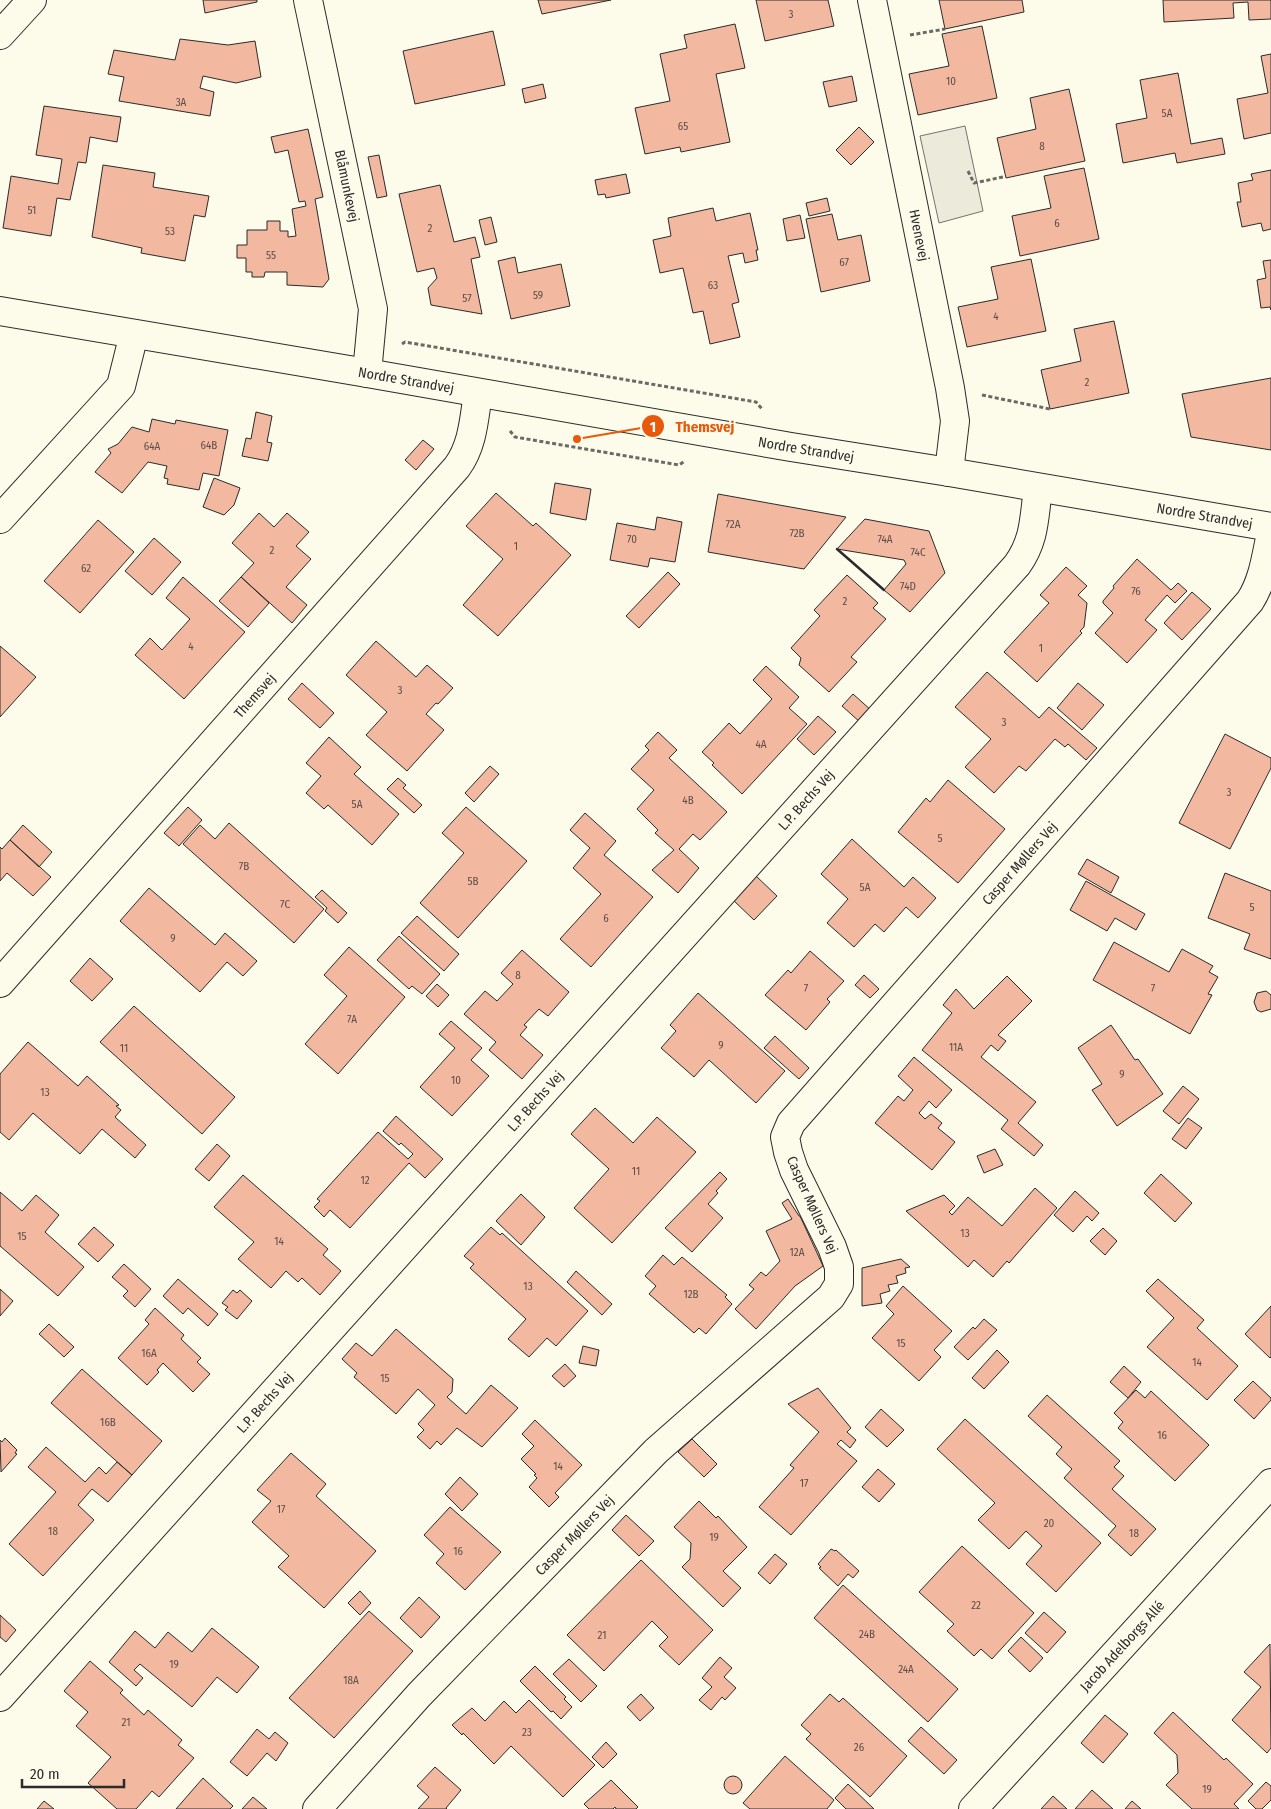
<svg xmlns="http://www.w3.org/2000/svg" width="1271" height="1809" font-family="'Fira Sans Condensed',sans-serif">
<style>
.parking{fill:#eceadb;stroke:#74746e}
.building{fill:#f2b8a0;stroke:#2b2b2b}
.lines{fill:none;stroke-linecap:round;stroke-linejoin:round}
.minor-casing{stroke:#2b2b2b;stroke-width:30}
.tertiary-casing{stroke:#2b2b2b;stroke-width:30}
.path{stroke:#6a6964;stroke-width:3;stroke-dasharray:4 2.5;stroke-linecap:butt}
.minor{stroke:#fdfbea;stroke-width:28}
.tertiary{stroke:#fdfbea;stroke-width:28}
.wall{stroke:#2b2b2b;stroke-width:2.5}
.labels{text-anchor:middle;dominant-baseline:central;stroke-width:4;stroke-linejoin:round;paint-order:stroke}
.number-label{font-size:11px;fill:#5d4e48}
.street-label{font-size:14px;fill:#2b2b2b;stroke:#fdfbea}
.leader{fill:none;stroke:#e8590c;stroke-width:2}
.callout-dot{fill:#e8590c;stroke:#fdfbea;stroke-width:2}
.mark-label{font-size:15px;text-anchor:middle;font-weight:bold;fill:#fff}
.callout-label{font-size:15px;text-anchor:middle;font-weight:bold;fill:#e8590c;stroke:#fdfbea;stroke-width:4;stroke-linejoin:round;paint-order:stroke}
</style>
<rect width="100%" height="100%" fill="#fdfbea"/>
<path class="parking" d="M965,126L983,211L939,223L920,136Z"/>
<path class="building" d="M203,0H257V2L205,13Z
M538,0H611L542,14Z
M756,0H828L834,26L765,41Z
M939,0H1022L1024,12L945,29Z
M1163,0H1271V19L1249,20L1248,2L1233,3L1234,18L1164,22Z
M735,24L745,68L716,74L730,142L681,152L680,147L645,154L635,108L670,101L660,54L687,48L684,35Z
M982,26L997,98L918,115L909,74L949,66L942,34Z
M493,31L505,85L415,104L403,51Z
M180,39L228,45L255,41L261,77L236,83L203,76L200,88L214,92L210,116L119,101L124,77L108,74L114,50L175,60Z
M1271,54V133L1244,139L1237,99L1268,93L1261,56Z
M1178,73L1191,144L1222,138L1225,154L1177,163L1175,153L1123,163L1116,124L1147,118L1140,80Z
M852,76L857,101L829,107L823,82Z
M543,84L546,98L525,103L522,89Z
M1069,89L1085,161L1006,178L997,138L1036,129L1030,98Z
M44,106L121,117L117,142L90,137L86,163L78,162L70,200L57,198L51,236L3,228L11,176L58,184L62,159L36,155Z
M859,127L874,142L851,165L836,150Z
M308,129L323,197L315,199L329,279L323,287L287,285V272H265L264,277H252V272H246V258H237V245H247V230H267V221H280V231H288V237L296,236L292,209L306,206L305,201L299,202L288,150L275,153L271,137Z
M379,155L387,196L377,198L368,157Z
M103,165L155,173L153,187L209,196L205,217L194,215L185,261L141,253L142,248L92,237Z
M1084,168L1099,239L1020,256L1012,216L1051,208L1044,176Z
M1271,170V229L1263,231L1261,223L1242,227L1237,202H1241L1238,183L1253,180L1251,174Z
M626,174L630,193L606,198L605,194L598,195L595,180Z
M440,185L454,242L475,237L480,257L471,259L482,314L431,305L428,288L437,278L434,268L417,272L399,194Z
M827,198L830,211L809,216L806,203Z
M713,208L716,221L750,213L758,250H756L758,260L745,263L743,253L728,256L739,302L732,304L740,337L710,344L703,311L693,313L683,268L660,273L653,240L671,236L668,218Z
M832,214L838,240L861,235L870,281L821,292L806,219Z
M800,215L805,238L787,241L783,219Z
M491,217L497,242L485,245L479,220Z
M515,257L518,273L561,264L570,306L511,319L498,261Z
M1031,259L1046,331L967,347L958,307L998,299L991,267Z
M1271,260V310L1270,307L1261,308L1257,280L1266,278L1263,261Z
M1114,321L1129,393L1050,409L1041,370L1081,361L1074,329Z
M1271,378V450L1191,437L1182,394Z
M256,412L272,416L267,442L272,443L268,461L242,456L246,438L251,439Z
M152,419L175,424L176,420L228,430L219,476L203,473L199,490L167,484L168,479L164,478L167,466L148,462L122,493L95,472L111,453L108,449L118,444L132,427L149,432Z
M423,440L434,449L416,470L405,460Z
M214,478L240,488L234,505L224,515L203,507Z
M555,483L591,489L586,520L550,513Z
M496,493L533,526L536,523L571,555L498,636L463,605L503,559L466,526Z
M718,494L846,517L804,569L708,552Z
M259,513L274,527L287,513L309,532L296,546L311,559L286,587L307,605L292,623L241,577L254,563L232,543Z
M657,517L682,522L675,562L650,558L648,567L610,560L617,523L655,530Z
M865,519L929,531L945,573L910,612L884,590L906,564L904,560L837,549Z
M98,520L134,552L80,613L44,581Z
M154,538L181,562L152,595L125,571Z
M1137,559L1171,590L1178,583L1187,591L1175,603L1167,595L1145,620L1157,630L1127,663L1095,633L1113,613L1103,603V601L1114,588L1113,586Z
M1066,567L1087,586L1078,595L1087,603L1084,627L1080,631L1082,633L1037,682L1004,652L1049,603L1040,595Z
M668,572L680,584L639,628L626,616Z
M847,575L878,603L873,608L886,619L851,657L857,662L829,692L799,665L801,658L791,648L820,616L814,610Z
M183,577L245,632L184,699L135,655L150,638L162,650L190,619L166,598Z
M241,577L269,603L248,627L219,601Z
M1192,592L1211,609L1182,640L1164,623Z
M376,641L416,677L427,665L453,688L438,704L436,703L426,714L444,730L407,771L366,735L387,712L346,675Z
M0,646L36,677L0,717Z
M766,666L799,697L789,708L807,724L742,794L712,765L714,763L702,752L729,723L740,734L772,699L753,680Z
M987,672L1039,718L1049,707L1097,748L1086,760L1068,744L1065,747L1055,739L1026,771L1019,766L994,793L965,767L991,739L955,707Z
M302,683L334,713L320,728L288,699Z
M1078,683L1104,705L1082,730L1057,708Z
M853,694L872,711L861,723L842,706Z
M818,716L836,732L814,755L797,739Z
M658,732L677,750L669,758L727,812L700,840L693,834L679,849L699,868L678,893L652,870L674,850L655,833L658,830L637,809L654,790L631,769L649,750L645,746Z
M1225,734L1271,758V768L1230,849L1179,823Z
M329,737L361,767L354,774L399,814L372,845L328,805L324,809L306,793L321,776L306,763Z
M490,766L499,774L474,802L465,793Z
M398,778L406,785L403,788L422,805L414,813L387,789Z
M948,780L1005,829L958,883L898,832L926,798L930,802Z
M188,807L202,820L179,846L164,833Z
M466,807L527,861L458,938L420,903L464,853L442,833Z
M585,813L616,841L604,855L653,897L591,967L560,939L601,894L573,868L590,848L570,830Z
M229,823L324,909L294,943L183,844L200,825L215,839Z
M23,825L52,852L39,867L10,840Z
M852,839L904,887L913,877L936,898L918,918L906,907L884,932L875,924L854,947L827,923L848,899L821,874Z
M10,840L51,877L33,896L7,873L0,881V847L2,849Z
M1087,859L1119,877L1111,893L1078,874Z
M1225,873L1271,891V959L1244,949L1250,934L1208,918Z
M755,875L777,896L754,920L732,899Z
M1086,881L1145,914L1136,930L1115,918L1107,931L1070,910Z
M149,888L215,945L225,933L257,961L243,976L227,962L200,992L120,921Z
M322,890L347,913L338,923L325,911L327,908L315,897Z
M417,916L459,954L444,971L401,933Z
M399,936L440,974L422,994L412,986L409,989L377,960Z
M1114,942L1169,972L1182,949L1213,966L1209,972L1218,977L1208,994L1212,995L1190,1034L1093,980Z
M349,947L405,997L338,1074L305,1044L347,996L324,975Z
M522,950L569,992L548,1016L539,1009L524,1025L527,1027L520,1035L543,1055L522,1079L489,1050L496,1042L464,1014L485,991L497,1001L513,984L501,973Z
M810,951L844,981L827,999L830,1002L806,1030L765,995L788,970L791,973Z
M90,958L113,979L92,1001L70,981Z
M864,975L879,989L870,998L855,985Z
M1007,976L1032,1001L998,1035L1006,1041L998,1051L991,1045L981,1057L1036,1102L1018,1123L1043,1145L1034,1156L1001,1129L1008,1120L922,1050L952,1013L943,1005L956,989L974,1009Z
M437,984L449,995L438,1007L426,996Z
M1266,991L1271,995V1009L1261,1012L1257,1010L1254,1002L1257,993Z
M698,993L785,1071L756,1103L709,1060L694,1077L661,1048L676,1031L670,1025Z
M134,1006L235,1097L202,1134L100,1042Z
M451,1021L482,1048L471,1060L489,1076L452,1116L420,1087L455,1048L439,1034Z
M1111,1025L1135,1060L1138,1059L1163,1094L1117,1126L1092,1090L1102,1084L1078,1048Z
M775,1036L809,1068L799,1079L764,1048Z
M28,1042L78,1086L87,1076L119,1105L116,1106L121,1110L115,1117L146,1145L135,1158L102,1129L80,1154L33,1113L9,1140L0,1132V1074Z
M914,1057L952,1090L936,1108L929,1101L919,1113L925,1119L931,1114L942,1123L938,1128L955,1142L932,1170L875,1123L898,1096L904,1101L913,1090L898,1076Z
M1183,1086L1199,1099L1179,1124L1163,1111Z
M595,1108L633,1143L657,1117L696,1152L612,1243L574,1208L609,1169L571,1134Z
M396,1116L443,1159L425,1178L409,1163L350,1228L330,1210L324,1217L314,1207L320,1201L317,1199L378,1132L408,1159L413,1154L401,1143L399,1145L383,1131Z
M1188,1118L1202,1128L1186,1149L1172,1139Z
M217,1144L230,1156L209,1181L195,1169Z
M995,1149L1003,1165L984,1173L977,1156Z
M720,1172L727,1179L716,1191L718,1193L708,1204L723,1218L692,1252L665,1228Z
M1161,1174L1192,1203L1175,1222L1144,1193Z
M243,1175L328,1249L323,1255L341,1271L320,1295L302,1278L298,1282L286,1271L271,1288L238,1259L254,1242L214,1207Z
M1035,1188L1057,1208L1009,1263L1007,1261L993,1277L974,1260L968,1267L906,1211L944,1195L955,1206L949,1212L952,1215L968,1197L1002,1226Z
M1075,1191L1099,1213L1092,1221L1087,1216L1073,1232L1054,1215Z
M0,1192L22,1211L36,1195L59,1215L45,1232L84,1267L58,1296L0,1246Z
M521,1194L545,1217L521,1245L496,1221Z
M788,1199L799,1216H800L823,1266L795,1286L756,1329L735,1309L754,1289L749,1285L761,1272L766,1276L780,1261L766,1231L792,1219L782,1203Z
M94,1227L114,1245L98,1262L78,1244Z
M491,1227L500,1235L502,1233L588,1311L556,1346L547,1338L529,1357L508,1339L526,1319L470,1268L474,1264L464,1256Z
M1103,1228L1117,1241L1105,1255L1090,1241Z
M663,1255L674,1265L682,1257L727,1295L725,1297L732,1304L706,1334L699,1328L694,1333L649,1294L656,1286L645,1276Z
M901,1259L910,1267L905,1268L906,1273L896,1276L898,1283L888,1285L890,1291L880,1294L882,1303L862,1306V1268Z
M124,1264L151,1289L135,1307L123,1296L128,1291L112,1277Z
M576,1271L612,1304L602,1315L567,1282Z
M178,1279L218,1314L208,1326L188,1308L183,1314L163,1296Z
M1158,1279L1204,1320L1197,1328L1238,1366L1207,1400L1147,1347L1174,1318L1146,1291Z
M903,1286L952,1331L934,1350L941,1357L919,1381L872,1338L894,1314L886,1306Z
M0,1289L13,1301L0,1316Z
M233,1290L237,1293L240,1290L252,1301L237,1319L225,1310L228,1307L222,1303Z
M1271,1306V1357L1270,1358L1245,1334Z
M155,1308L184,1335L181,1339L201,1358L197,1362L210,1374L193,1392L163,1363L157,1370L159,1372L147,1385L118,1358L149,1324L145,1320Z
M984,1319L997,1330L968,1360L954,1347L973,1327L975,1329Z
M49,1324L74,1347L64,1357L39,1334Z
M396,1329L453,1379L452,1392L447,1397L466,1414L491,1385L518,1408L482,1447L457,1428L441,1445L437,1441L430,1449L417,1437L424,1430L418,1424L435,1405L418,1389L396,1414L354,1377L357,1373L342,1359L356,1343L372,1356Z
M583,1346L599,1350L596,1366L579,1363Z
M997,1350L1009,1362L984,1389L972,1378Z
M565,1364L576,1376L564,1387L552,1376Z
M1124,1366L1141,1382L1128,1398L1110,1382Z
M82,1369L162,1441L132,1475L51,1403Z
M1253,1381L1271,1398V1400L1254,1419L1234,1400Z
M818,1388L851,1428L847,1432L856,1440L850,1448L841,1440L837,1444L857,1461L791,1535L759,1507L794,1468L790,1465L819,1432L788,1404Z
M1136,1390L1145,1398L1151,1391L1209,1445L1175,1481L1118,1428L1123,1422L1114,1413Z
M1047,1395L1120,1461L1114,1467L1124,1476L1112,1489L1156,1529L1131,1556L1108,1535L1116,1526L1064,1478L1072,1469L1056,1454L1062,1447L1028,1416Z
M881,1409L904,1430L887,1447L865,1427Z
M965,1419L1101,1543L1056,1592L1026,1564L1042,1546L1026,1531L1009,1549L978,1520L995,1503L937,1449Z
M535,1420L582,1465L555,1493L559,1497L549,1507L529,1487L537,1478L534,1475L536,1474L521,1459L534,1446L522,1434Z
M5,1438L17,1450L15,1453L17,1454L1,1472L0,1440L2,1442Z
M692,1439L717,1464L704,1477L678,1452Z
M46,1447L85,1482L99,1467L106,1474L117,1462L132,1475L108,1502L92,1489L78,1505L94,1520L43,1576L9,1544L56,1492L28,1467Z
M291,1453L326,1484L316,1496L376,1551L324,1608L278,1567L289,1556L252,1522L271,1501L257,1490Z
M878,1469L895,1484L879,1502L862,1487Z
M460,1477L478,1494L462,1511L445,1494Z
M699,1501L716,1518L718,1516L747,1547L723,1571L741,1588L723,1607L682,1567L690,1559L691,1543L674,1527Z
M450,1507L501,1552L465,1590L436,1563L444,1554L424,1535Z
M626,1515L654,1541L639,1556L612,1530Z
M962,1546L1034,1613L992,1659L981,1649L974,1656L947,1631L954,1624L919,1592Z
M831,1549L835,1551L836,1550L859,1571L853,1578L848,1574L838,1586L819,1568L821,1567L818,1564Z
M775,1554L787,1564L770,1584L758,1573Z
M641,1560L713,1630L679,1665L659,1646L668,1637L652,1621L604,1671L567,1635Z
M843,1585L958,1689L928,1722L814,1618Z
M360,1591L371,1603L360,1615L348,1603Z
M419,1597L440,1617L421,1638L400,1618Z
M369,1611L413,1651L334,1738L289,1698Z
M1044,1612L1066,1632L1047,1653L1025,1633Z
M0,1615L16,1630L6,1642L0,1637Z
M212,1628L259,1667L237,1693L217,1677L192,1707L140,1664L134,1670L143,1678L136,1686L109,1662L135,1631L155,1648L168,1632L192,1652Z
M1021,1637L1043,1658L1030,1672L1008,1651Z
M1270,1644L1271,1748L1267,1753L1232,1720L1261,1687L1244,1672Z
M720,1657L732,1668L724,1677L736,1688L725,1700L722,1697L711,1710L699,1700L712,1687L702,1678Z
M569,1659L597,1686L581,1702L553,1674Z
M90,1661L123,1690L120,1693L144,1715L148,1710L182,1740L178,1745L194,1758L159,1797L152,1791L136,1809H117L88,1783L111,1757L76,1726L88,1712L64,1691Z
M535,1666L566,1697L564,1699L572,1707L561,1719L553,1711L551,1712L520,1681Z
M641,1694L654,1708L640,1721L627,1707Z
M830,1694L839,1702L843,1698L907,1756L870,1797L806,1739L811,1734L801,1725Z
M529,1700L595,1765L563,1797L511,1746L494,1764L463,1733L462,1735L452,1725L472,1708L485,1721L504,1701L516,1713Z
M1173,1712L1224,1760L1226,1758L1253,1784L1234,1804L1239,1809H1192L1166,1785L1178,1773L1177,1755L1154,1733Z
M1105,1715L1128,1734L1103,1763L1081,1743Z
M921,1727L957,1760L944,1774L908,1741Z
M257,1729L269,1739L275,1732L288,1743L276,1761L267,1753L247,1776L230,1762Z
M606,1742L617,1754L603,1768L592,1757Z
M785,1756L834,1800L827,1809H750L743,1803Z
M435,1767L461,1790L446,1808L447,1809H418L429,1797L417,1786Z
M724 1785a9 9 0 1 1 18 0a9 9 0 1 1-18 0Z
M203,1778L233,1806L230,1809H176Z
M611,1780L638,1807L636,1809H616L615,1807L613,1809H589L584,1804Z
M1266,1782L1271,1786V1800L1262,1809H1256L1248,1801Z
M848,1784L874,1809H846L835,1798Z
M1092,1790L1113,1809H1075Z
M1053,1796L1067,1809H1041Z
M253,1797L267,1809H242Z
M44,1801L54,1809H37Z
M1132,1801L1141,1809H1125Z"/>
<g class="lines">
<g class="minor-casing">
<g id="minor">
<path id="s1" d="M308,0L373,309L367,373"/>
<path id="s2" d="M872,0L950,388L955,421L949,472"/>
<path d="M0,35L32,0"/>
<path d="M0,519L121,386L134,334"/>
<path id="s3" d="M0,983L457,467C473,445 474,419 478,393"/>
<path id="s4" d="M0,1697L1017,565C1035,540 1034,518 1038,488"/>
<path id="s5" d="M317,1809L419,1695L656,1451L831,1297L839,1284V1267L832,1247L794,1170L788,1152L785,1137L791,1123L1250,601C1263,581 1266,557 1271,533"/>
<path id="s6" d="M973,1809L1271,1483"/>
</g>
</g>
<g class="tertiary-casing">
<g id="tertiary">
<path id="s7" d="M0,311L367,373L791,447L949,472L1271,527"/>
</g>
</g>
<path class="path" d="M910,35L945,29
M968,171L974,183L1003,177
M402,344L405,342L756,402L762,409
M982,395L1050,409
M510,431L515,437L679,465L685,461"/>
<use href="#minor" class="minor"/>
<use href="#tertiary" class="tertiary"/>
<path class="wall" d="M837,549L884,590"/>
</g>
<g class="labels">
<g class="number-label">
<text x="791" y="14">3</text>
<text x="951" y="81">10</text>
<text x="181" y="102">3A</text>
<text x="1167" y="113">5A</text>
<text x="683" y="126">65</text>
<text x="1042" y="146">8</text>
<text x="32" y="210">51</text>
<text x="1057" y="223">6</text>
<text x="430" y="228">2</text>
<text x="170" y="231">53</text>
<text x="271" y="255">55</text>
<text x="844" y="262">67</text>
<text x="713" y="285">63</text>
<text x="538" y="295">59</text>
<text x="467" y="298">57</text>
<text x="996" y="316">4</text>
<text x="1087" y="382">2</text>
<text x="209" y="445">64B</text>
<text x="152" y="446">64A</text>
<text x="733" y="524">72A</text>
<text x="797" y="533">72B</text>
<text x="632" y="539">70</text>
<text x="885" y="539">74A</text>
<text x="516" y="546">1</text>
<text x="272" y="550">2</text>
<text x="918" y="552">74C</text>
<text x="86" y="568">62</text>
<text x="908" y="586">74D</text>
<text x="1136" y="591">76</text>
<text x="845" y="601">2</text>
<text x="191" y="646">4</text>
<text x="1041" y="648">1</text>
<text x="400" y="690">3</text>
<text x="1004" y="722">3</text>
<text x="761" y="744">4A</text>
<text x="1229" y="792">3</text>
<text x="688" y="800">4B</text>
<text x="357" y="804">5A</text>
<text x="940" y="838">5</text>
<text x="244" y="866">7B</text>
<text x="473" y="881">5B</text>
<text x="865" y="887">5A</text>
<text x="285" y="904">7C</text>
<text x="1252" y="907">5</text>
<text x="606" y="918">6</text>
<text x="173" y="938">9</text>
<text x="518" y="975">8</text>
<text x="806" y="988">7</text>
<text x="1153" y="988">7</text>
<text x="352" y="1019">7A</text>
<text x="721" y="1045">9</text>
<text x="956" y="1047">11A</text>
<text x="124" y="1048">11</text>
<text x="1122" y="1074">9</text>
<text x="456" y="1080">10</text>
<text x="45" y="1092">13</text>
<text x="636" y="1171">11</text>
<text x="365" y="1180">12</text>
<text x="965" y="1233">13</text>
<text x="22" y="1236">15</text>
<text x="279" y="1241">14</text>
<text x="797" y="1252">12A</text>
<text x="528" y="1286">13</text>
<text x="691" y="1294">12B</text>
<text x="901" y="1343">15</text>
<text x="149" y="1353">16A</text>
<text x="1197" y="1362">14</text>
<text x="385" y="1378">15</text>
<text x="108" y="1422">16B</text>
<text x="1162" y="1435">16</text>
<text x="558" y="1466">14</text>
<text x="804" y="1483">17</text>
<text x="281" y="1509">17</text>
<text x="1049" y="1523">20</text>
<text x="53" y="1531">18</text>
<text x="1134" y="1533">18</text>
<text x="714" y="1537">19</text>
<text x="458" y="1551">16</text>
<text x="976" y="1605">22</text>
<text x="867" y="1634">24B</text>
<text x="602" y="1635">21</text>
<text x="174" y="1664">19</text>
<text x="906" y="1669">24A</text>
<text x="351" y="1680">18A</text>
<text x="126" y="1722">21</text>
<text x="527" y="1732">23</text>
<text x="859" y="1747">26</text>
<text x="1207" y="1789">19</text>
</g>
<g class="street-label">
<text stroke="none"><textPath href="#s1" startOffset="190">Blåmunkevej</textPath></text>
<text stroke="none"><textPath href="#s2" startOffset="240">Hvenevej</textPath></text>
<text stroke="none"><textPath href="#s7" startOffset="412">Nordre Strandvej</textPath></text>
<text stroke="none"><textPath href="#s7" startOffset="818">Nordre Strandvej</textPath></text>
<text stroke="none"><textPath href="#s7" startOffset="1222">Nordre Strandvej</textPath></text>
<text stroke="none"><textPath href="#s3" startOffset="384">Themsvej</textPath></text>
<text stroke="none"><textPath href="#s4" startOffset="1206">L.P. Bechs Vej</textPath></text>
<text stroke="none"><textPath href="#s5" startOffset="1261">Casper Møllers Vej</textPath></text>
<text stroke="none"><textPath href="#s4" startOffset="801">L.P. Bechs Vej</textPath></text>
<text transform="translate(812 1205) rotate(66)">Casper Møllers Vej</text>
<text stroke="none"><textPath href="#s4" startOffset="396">L.P. Bechs Vej</textPath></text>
<text stroke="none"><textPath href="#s5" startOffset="376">Casper Møllers Vej</textPath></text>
<text stroke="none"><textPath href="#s6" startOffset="221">Jacob Adelborgs Allé</textPath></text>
</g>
</g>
<path class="leader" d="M577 439L653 426"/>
<g class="callout-dot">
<circle cx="577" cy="439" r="5"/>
<circle cx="653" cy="426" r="12"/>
</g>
<g class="mark-label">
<text x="653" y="432">1</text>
</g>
<g class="callout-label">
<text x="705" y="432">Themsvej</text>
</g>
<path d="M22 1779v8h102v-8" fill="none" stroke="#2b2b2b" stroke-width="2.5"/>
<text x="30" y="1779" font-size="15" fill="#2b2b2b" stroke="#fdfbea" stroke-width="4" paint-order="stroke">20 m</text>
</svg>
